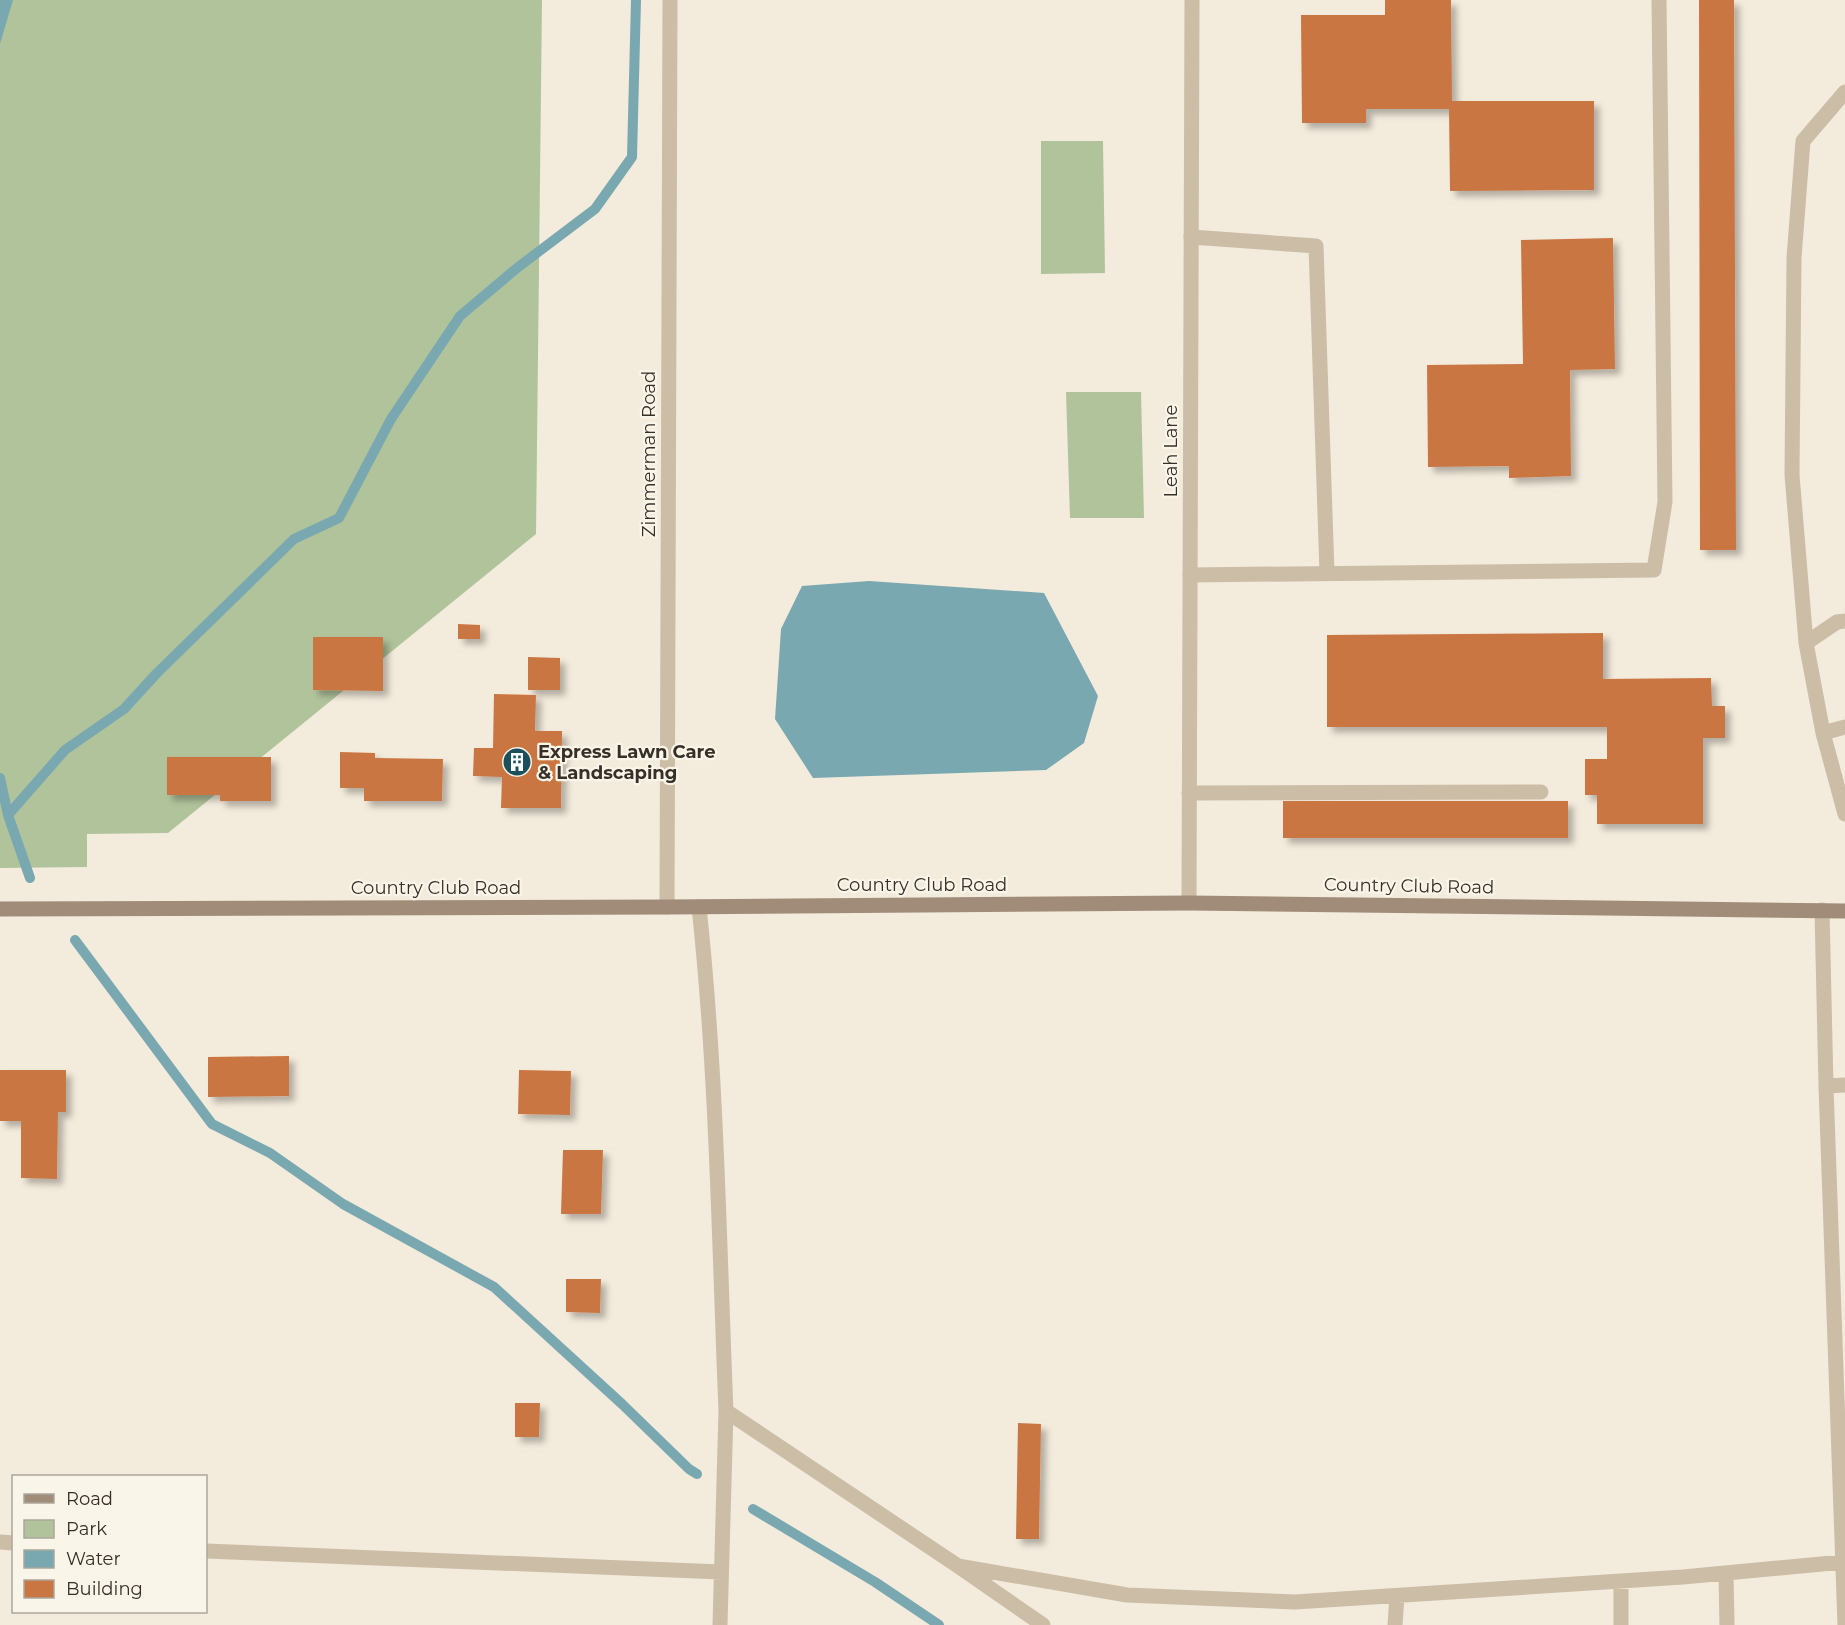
<svg xmlns="http://www.w3.org/2000/svg" width="1845" height="1625" font-family="Montserrat,sans-serif">
<style>
.green{fill:#b0c39b}
.water{fill:#7aa8b1}
.lines{fill:none;stroke-linecap:round;stroke-linejoin:round}
.stream{stroke:#7aa8b1;stroke-width:10}
.building{fill:#ca7643;filter:url(#shadow)}
.lane{stroke:#ccbda7;stroke-width:15}
.street{stroke:#ccbda7;stroke-width:15}
.secondary{stroke:#a08c79;stroke-width:15}
.labels{text-anchor:middle;dominant-baseline:central;stroke-width:4.5;stroke-linejoin:round;paint-order:stroke}
.street-label{font-size:18px;fill:#382f28;stroke:#faf5e9}
.poi-label{font-size:18px;font-weight:bold;fill:#382f28;stroke:#faf5e9;text-anchor:start}
</style>
<defs>
<filter id="shadow"><feDropShadow dx="5.5" dy="5.5" stdDeviation="3" flood-color="#0004"/></filter>
</defs>
<rect width="100%" height="100%" fill="#f3ebdc"/>
<path class="green" d="M0,0H542L536,534L168,833L87,834V867L0,868Z
M1041,141H1103L1105,273L1041,274Z
M1066,392H1141L1144,518H1070Z"/>
<path class="water" d="M0,0H13L0,44Z
M869,581L1044,593L1098,696L1084,743L1046,770L813,778L775,719L781,629L802,586Z"/>
<g class="lines">
<path class="stream" d="M0,778L8,815L30,878
M8,815L65,750L124,709L157,673L294,539L339,518L391,419L460,316L517,268L595,209L632,157L636,0
M75,940L212,1124L270,1153L343,1204L494,1287L622,1404L689,1469L697,1474
M753,1509L875,1582L939,1625"/>
</g>
<path class="building" d="M1385,0H1451L1452,101H1594V190L1450,191L1449,109H1366V123H1302L1301,15H1385Z
M1699,0H1734L1736,550H1700Z
M1613,238L1615,369L1570,370L1571,476L1509,478V466L1428,467L1427,365L1523,364L1521,240Z
M458,624L480,625V639H458Z
M1603,633V679L1711,678L1712,706H1725V738H1703V824H1597V795H1585V759H1607V727H1327V635Z
M313,637H383V691L313,690Z
M528,657L560,658V690H528Z
M494,694L536,695L535,731H562L561,808H501L502,777L473,776L474,748H493Z
M340,752L375,753V758L443,759L442,801H364V788H340Z
M167,757H271V801H220V795H167Z
M1283,801H1568V838H1283Z
M289,1056V1096L208,1097V1057Z
M0,1070H66V1112H58L57,1179L21,1178V1121H0Z
M519,1070L571,1071L570,1115L518,1114Z
M563,1150H603L601,1214H561Z
M566,1279H601L600,1313L566,1312Z
M515,1403H540L539,1437H515Z
M1018,1423L1041,1424L1039,1539H1016Z"/>
<g class="lines">
<path class="lane" d="M1845,92L1803,141L1794,258L1792,475L1806,643L1823,733L1845,814
M1191,237L1316,246L1327,573
M1190,575L1654,570L1665,502L1659,0
M1806,643L1837,622L1845,621
M1823,733L1845,727
M1189,793L1541,792
M699,907C717,1074 719,1243 726,1411L958,1566L1043,1625
M1822,910L1826,1086L1845,1085
M1826,1086L1845,1625
M0,1542L14,1543
M206,1551L721,1572
M958,1566L1127,1595L1295,1602L1683,1577L1843,1562
M1726,1574L1727,1625
M1621,1582V1625
M720,1625L726,1411
M1395,1625L1397,1596"/>
<path class="street" d="M1189,903L1192,0
M667,907L670,0"/>
<path class="secondary" d="M0,909L667,907L1189,903L1845,911"/>
</g>
<defs>
<g id="building-disc" transform="scale(1.5)"><circle r="9.5" fill="#1c4f5c" stroke="#faf5e9"/><path d="M-4-6H4V6H1V3H-1V6H-4ZM-2.5-4.3h1.7v1.8h-1.7ZM.8-4.3h1.7v1.8H.8ZM-2.5-1h1.7V.8h-1.7ZM.8-1h1.7V.8H.8Z" fill="#fff"/></g>
</defs>
<g fill-rule="evenodd">
<use href="#building-disc" x="517" y="762"/>
</g>
<g class="labels">
<g class="street-label">
<text transform="translate(1171 451) rotate(-90)">Leah Lane</text>
<text transform="translate(649 454) rotate(-90)">Zimmerman Road</text>
<text x="922" y="885">Country Club Road</text>
<text transform="translate(1409 886) rotate(1)">Country Club Road</text>
<text x="436" y="888">Country Club Road</text>
</g>
<g class="poi-label">
<text x="538" y="752">Express Lawn Care<tspan x="538" dy="21">&amp; Landscaping</tspan></text>
</g>
</g>
<rect x="12" y="1475" width="195" height="138" fill="#faf5e9" stroke="#aca69c" stroke-width="1.5"/>
<rect x="24" y="1494" width="30" height="9" fill="#a08c79" stroke="#aca69c" stroke-width="1.5"/>
<text x="66" y="1505" font-size="18" fill="#382f28">Road</text>
<rect x="24" y="1520" width="30" height="18" fill="#b0c39b" stroke="#aca69c" stroke-width="1.5"/>
<text x="66" y="1535" font-size="18" fill="#382f28">Park</text>
<rect x="24" y="1550" width="30" height="18" fill="#7aa8b1" stroke="#aca69c" stroke-width="1.5"/>
<text x="66" y="1565" font-size="18" fill="#382f28">Water</text>
<rect x="24" y="1580" width="30" height="18" fill="#ca7643" stroke="#aca69c" stroke-width="1.5"/>
<text x="66" y="1595" font-size="18" fill="#382f28">Building</text>
</svg>
